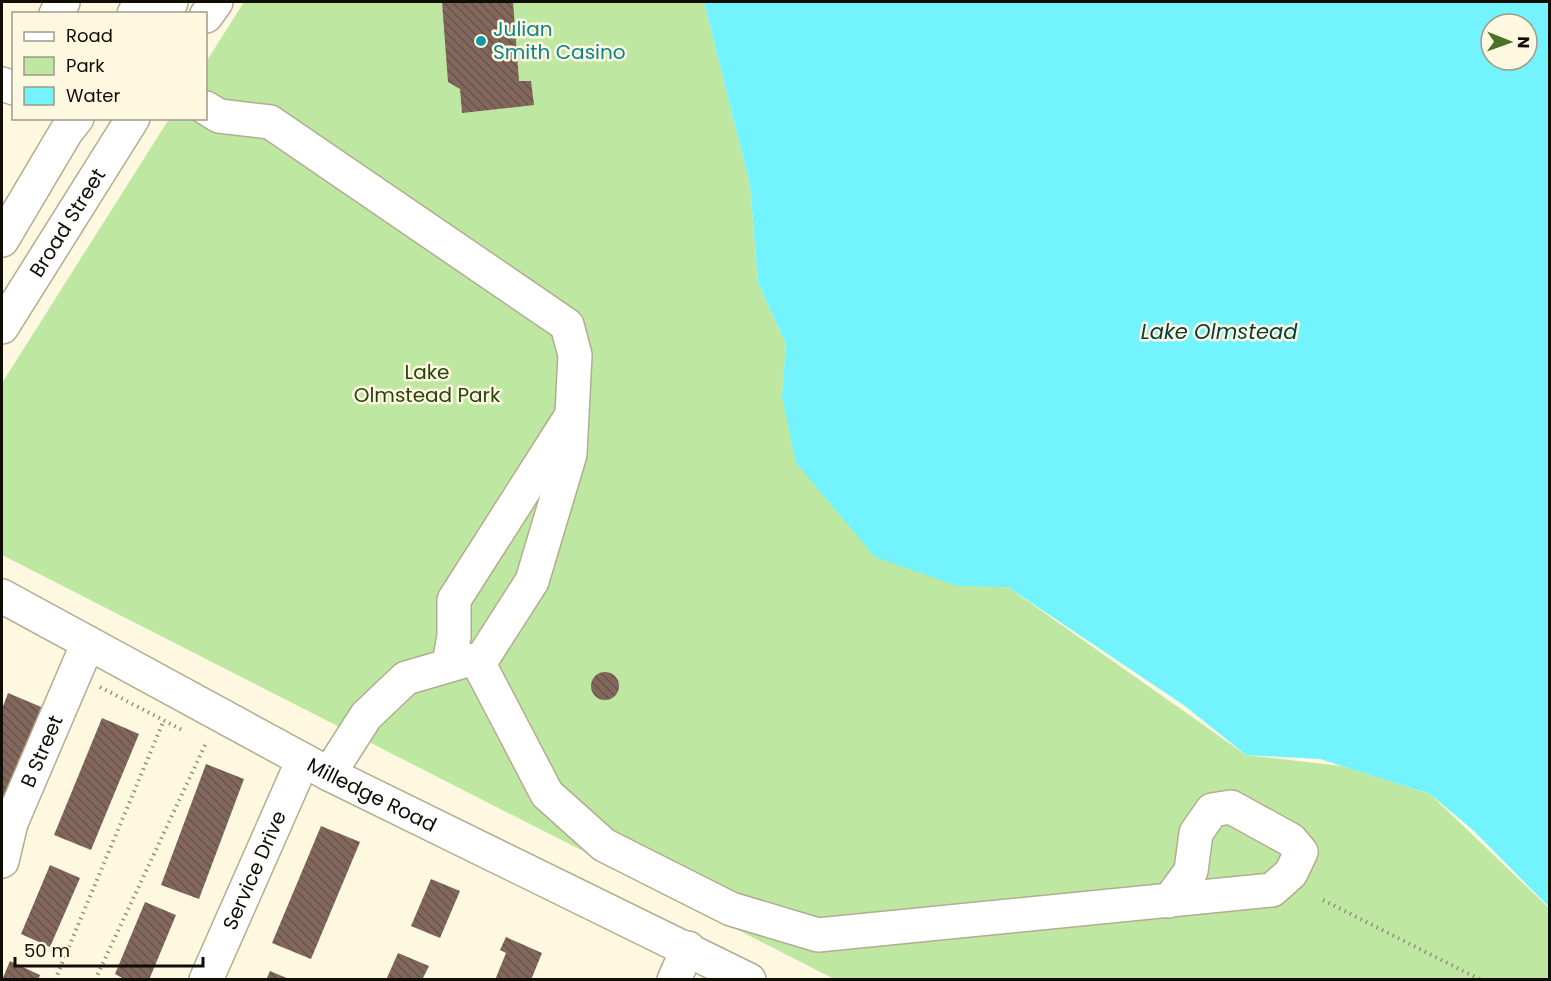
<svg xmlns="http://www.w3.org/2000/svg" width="1551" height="981" font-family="Poppins,sans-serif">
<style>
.green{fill:#bee8a1}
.water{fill:#72f3fd;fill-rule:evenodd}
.building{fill:url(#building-back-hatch)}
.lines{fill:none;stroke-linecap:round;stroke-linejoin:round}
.minor-casing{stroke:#b3ac90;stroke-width:36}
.major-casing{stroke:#b3ac90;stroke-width:36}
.path{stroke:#948f7f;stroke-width:4;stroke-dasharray:1.5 4.5;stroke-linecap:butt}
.minor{stroke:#fff;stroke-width:33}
.major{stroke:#fff;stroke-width:33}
.culture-dot{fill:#0f9aa8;stroke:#fef8e1;stroke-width:2}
.labels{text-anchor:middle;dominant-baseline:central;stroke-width:5;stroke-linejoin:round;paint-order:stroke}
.culture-label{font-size:20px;fill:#0d838f;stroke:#fef8e1;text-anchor:start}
.street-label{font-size:20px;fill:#100d05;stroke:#fef8e1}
.park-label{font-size:20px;fill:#28440e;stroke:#fef8e1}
.water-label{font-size:21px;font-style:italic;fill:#003e42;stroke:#fef8e1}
</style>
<defs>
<pattern id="building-back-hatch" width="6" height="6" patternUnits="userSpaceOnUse" patternTransform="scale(1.5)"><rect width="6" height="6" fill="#82675c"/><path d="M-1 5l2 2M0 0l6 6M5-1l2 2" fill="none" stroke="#69534a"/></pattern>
</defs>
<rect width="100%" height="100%" fill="#fef8e1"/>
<path class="green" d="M244,2H704L750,185L758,283L786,344L782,397L1008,587L1246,755L1342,766L1430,794L1549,908V979H834L2,555V383L169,119L206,118V62Z"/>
<path class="water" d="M704,2H1549V907L1474,831L1430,794L1320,759L1246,755L1185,706L1008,587L958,586L875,557L796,463L782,397L786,344L758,283L750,185ZM1491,24H1527V60H1491Z"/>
<path class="building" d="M442,2H513L519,81H531L534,105L462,113L460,89L448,82Z
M591 686a14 14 0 1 1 28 0a14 14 0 1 1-28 0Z
M8,693L46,709L2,815V709Z
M102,718L139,734L91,850L54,835Z
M206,764L244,779L199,899L161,885Z
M321,826L360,842L311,959L272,943Z
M50,865L80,878L50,947L21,934Z
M431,879L460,891L440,938L411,926Z
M145,902L176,915L149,980H126L115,974Z
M506,937L542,953L531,980H495L506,953L500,950Z
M398,953L429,966L422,980H386Z
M10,961L40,975L38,980H2Z
M270,971L289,979V980H266Z"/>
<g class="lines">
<g class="minor-casing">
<g id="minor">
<path d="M56,14L63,2"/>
<path d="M2,84L14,88"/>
<path d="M206,108L219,116L270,122L567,325L575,355L570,454L532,581L479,664"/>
<path id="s1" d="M2,596L329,774L749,980"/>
<path d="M449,664L454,636V600L570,418"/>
<path d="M329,774L366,716L406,678L468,660L479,664L547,794L604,845L731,909L818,935L1272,890L1291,873L1301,852L1291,840L1231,807L1212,810L1196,833L1191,871L1169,901"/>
<path id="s2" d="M2,861L11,823L88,643"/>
<path id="s3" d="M206,980L303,760"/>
<path d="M674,980L688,948"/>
</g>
</g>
<g class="major-casing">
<g id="major">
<path d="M134,14L140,2"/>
<path d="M162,14L171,2"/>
<path d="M206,16L216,2"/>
<path d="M2,240L66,132L77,118"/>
<path id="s4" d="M2,327L133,118"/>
</g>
</g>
<path class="path" d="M100,687L184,731
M1323,900L1481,980
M55,980L164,720
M95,980L206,743"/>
<use href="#minor" class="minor"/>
<use href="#major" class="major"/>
</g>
<circle class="culture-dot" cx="481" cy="41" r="6"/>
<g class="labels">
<g class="culture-label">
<text x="493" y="29">Julian<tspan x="493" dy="23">Smith Casino</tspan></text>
</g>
<g class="street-label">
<text stroke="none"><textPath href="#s4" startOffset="123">Broad Street</textPath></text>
<text stroke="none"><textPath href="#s2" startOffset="117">B Street</textPath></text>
<text stroke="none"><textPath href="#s1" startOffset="420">Milledge Road</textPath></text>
<text stroke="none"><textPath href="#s3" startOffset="120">Service Drive</textPath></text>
</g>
<g class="park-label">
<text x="427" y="372">Lake<tspan x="427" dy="23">Olmstead Park</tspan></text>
</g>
<g class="water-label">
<text x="1219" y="331">Lake Olmstead</text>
</g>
</g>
<rect width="1551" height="981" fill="none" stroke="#100d05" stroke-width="6"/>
<rect x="12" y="12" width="195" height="108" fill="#fef8e1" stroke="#9f9a89" stroke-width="1.5"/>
<rect x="24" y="32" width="30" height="9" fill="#ffffff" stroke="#9f9a89" stroke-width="1.5"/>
<text x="66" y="42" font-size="18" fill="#100d05">Road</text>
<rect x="24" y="57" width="30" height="18" fill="#bee8a1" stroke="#9f9a89" stroke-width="1.5"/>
<text x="66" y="72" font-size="18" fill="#100d05">Park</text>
<rect x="24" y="87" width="30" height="18" fill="#72f3fd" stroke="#9f9a89" stroke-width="1.5"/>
<text x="66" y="102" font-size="18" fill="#100d05">Water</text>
<g transform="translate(1509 42) rotate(91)"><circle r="28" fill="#fef8e1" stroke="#9f9a89" stroke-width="1.5"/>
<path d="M0-4.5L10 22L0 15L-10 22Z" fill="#4b7029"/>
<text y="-9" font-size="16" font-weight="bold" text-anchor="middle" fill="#100d05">N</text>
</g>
<path d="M15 957v9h188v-9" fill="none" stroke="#100d05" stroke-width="3"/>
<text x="24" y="957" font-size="18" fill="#100d05" stroke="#fef8e1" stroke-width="4.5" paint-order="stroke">50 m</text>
</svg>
